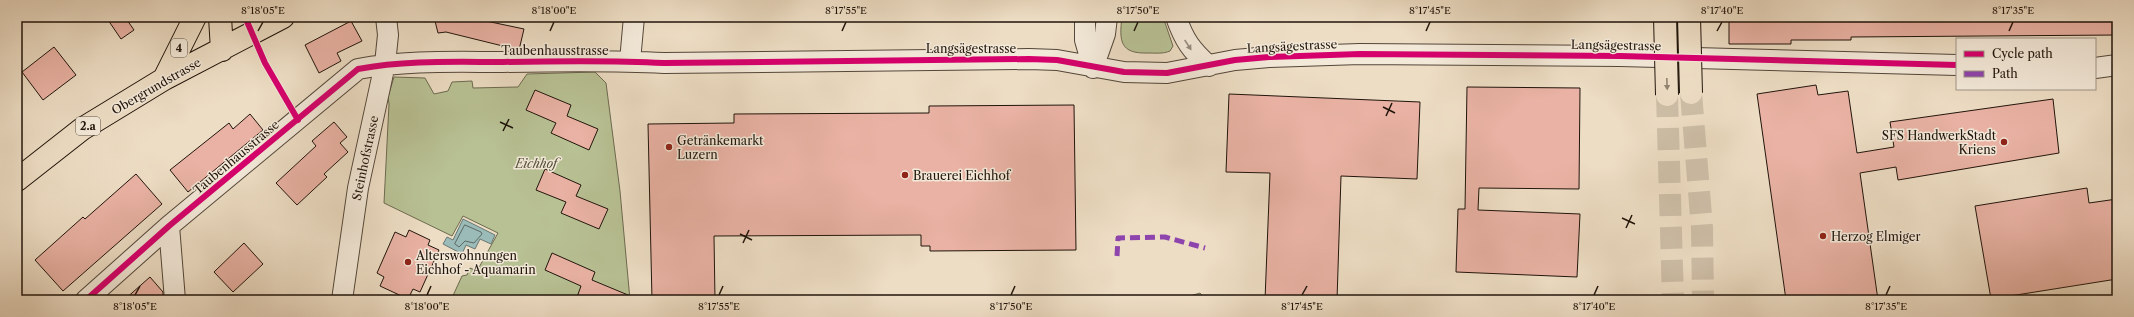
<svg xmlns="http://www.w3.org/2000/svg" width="2134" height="317" font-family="'Libre Caslon Text',serif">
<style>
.green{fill:#b8c194;stroke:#6c6a50}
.water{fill:#9abbb8;stroke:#697873}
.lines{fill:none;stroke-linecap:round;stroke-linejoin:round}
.shore{stroke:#5d6862;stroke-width:1}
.building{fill:#e9b2a4;stroke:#20140b}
.highway-tunnel{stroke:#cebfa8;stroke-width:22;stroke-dasharray:22 11;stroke-linecap:butt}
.minor-casing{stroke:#534639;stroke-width:22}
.major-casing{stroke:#20140b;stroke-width:24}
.minor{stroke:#f3e9d9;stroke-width:20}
.major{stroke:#edddc4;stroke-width:22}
.highway-bridge-casing{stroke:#20140b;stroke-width:24;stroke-linecap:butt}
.highway-bridge{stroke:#edddc4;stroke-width:22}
.quiet{stroke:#8e44ad;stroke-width:5;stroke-dasharray:10 5;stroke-linecap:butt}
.cycleway-casing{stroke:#f3e9d9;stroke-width:8}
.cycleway{stroke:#d6006c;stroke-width:6}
.oneway{fill:#94897c}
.oneway2{fill:#918371}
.ticks{fill:none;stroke:#20140b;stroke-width:1.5}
.poi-dot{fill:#8f2418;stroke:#f3e9d9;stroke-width:1.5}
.labels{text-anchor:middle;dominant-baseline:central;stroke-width:3;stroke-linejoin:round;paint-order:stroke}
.shield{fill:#f3e9d9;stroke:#5f5449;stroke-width:1}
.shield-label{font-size:11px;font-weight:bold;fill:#20140b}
.street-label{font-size:12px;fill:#20140b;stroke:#f3e9d9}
.poi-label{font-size:12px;fill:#20140b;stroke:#f3e9d9;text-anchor:start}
.park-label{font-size:12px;font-style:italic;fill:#55513b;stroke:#f3e9d9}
.neatline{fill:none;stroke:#20140b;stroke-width:1.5}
.ticks-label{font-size:10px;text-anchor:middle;fill:#20140b}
</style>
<rect width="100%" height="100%" fill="#edddc4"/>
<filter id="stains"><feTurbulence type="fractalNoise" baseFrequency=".005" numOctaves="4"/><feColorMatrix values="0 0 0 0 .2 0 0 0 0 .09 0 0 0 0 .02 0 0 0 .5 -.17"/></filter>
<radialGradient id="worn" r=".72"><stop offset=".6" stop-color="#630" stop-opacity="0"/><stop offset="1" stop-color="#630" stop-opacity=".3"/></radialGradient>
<path class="green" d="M1122,17H1163L1173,46L1170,51C1163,54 1156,53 1148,53C1120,54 1119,41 1122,17Z
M595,72L606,83L620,191L630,300H451L462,276L467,275L470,268L477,271L498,233L463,216L452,236L384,203L389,104L388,97L394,77L425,78L434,94L448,91L452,82L472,81L473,88L518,87L527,74Z
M1200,293L1206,300H1177Z"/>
<path class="water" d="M463,219L495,235L491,244L480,239L475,249L466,245L462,254L443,244L447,237L453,240Z"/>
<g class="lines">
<path class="shore" d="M465,225L481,232L482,234L474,243L465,241L459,247L455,244Z"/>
</g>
<path class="building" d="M106,17H125L134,30L121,39Z
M434,17H467L524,29L519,50L446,32L438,33Z
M1729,17H2117V35L1851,37V40H1791V44H1729Z
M351,21L362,41L337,53L341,61L319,73L305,45Z
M54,47L76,75L43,100L22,72Z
M1816,85L1818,95L1848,91L1857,153L1894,147L1890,122L2053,99L2059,153L1898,180L1896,167L1860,173L1878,300H1786L1757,94Z
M1467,87L1580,88L1579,189L1479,188L1478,210L1580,214L1577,277L1456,272L1458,209H1465Z
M535,90L571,105L567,116L598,129L589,150L551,133L556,123L526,110Z
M1229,94L1420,102L1417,179L1341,176L1337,300H1265L1270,173L1226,172Z
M1074,105L1076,250L930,251V246H921V235L714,236L715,300H652L648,124L734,123V114L929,113V106Z
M250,114L263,130L188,192L170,170L229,123L233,129Z
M334,122L347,137L340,143L348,152L324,174L327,177L297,205L276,183L316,146L312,141Z
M545,169L581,185L576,196L608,209L599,229L561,213L566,202L536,190Z
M136,174L162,204L63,291L35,260L83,217L85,219Z
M2087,188L2089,203L2117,199V279L1991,299L1975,206Z
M409,230L430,240L428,245L439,250L420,292L413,289L408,299L380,286L384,277L377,273L395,232L406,237Z
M244,243L263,264L233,292L214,272Z
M552,253L595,272L592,280L640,300H584L577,297L581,286L545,270Z
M150,277L163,292V300H124Z"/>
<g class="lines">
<path class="highway-tunnel" d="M1691,93L1702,228L1703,300
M1667,95L1673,300"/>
<g class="minor-casing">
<path id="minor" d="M1085,17V40L1093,68
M1176,17C1184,40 1191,50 1209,66
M630,61L634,17
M1093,68L1105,34L1107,17
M2095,68L2117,65
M169,226L175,300
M86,300L169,226L358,69C406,60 454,62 503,62C556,61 610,60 664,63L1029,59L1057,60L1124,72L1167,73L1235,60L1269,57L1360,54L1620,56L1957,65
M342,300L358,188L385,64L388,35L386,17"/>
</g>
<g class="major-casing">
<path id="major" d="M220,17L222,50
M164,79L195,17
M17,180L82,129L164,79L283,17"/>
</g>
<use href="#minor" class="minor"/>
<use href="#major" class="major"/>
<g class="highway-bridge-casing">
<path id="highway-bridge" d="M1665,17L1667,95
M1689,17L1691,93"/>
</g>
<use href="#highway-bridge" class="highway-bridge"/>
<path class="quiet" d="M1117,256L1118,238L1165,237L1205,248"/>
<g class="cycleway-casing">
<path id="cycleway" d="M245,17L265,63L298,120
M86,300L169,226L358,69C406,60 454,62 503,62C556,61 610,60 664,63L1029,59L1057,60L1124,72L1167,73L1235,60L1269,57L1360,54L1620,56L1957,65"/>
</g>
<use href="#cycleway" class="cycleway"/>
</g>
<defs><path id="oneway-solid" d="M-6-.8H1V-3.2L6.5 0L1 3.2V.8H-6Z"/></defs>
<use class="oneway" href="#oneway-solid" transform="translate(1188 45) rotate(57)"/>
<use class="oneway2" href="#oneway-solid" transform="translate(1667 84) rotate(88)"/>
<path class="ticks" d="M258,31L263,22M550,31L554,22M842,31L846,22M1134,31L1138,22M1426,31L1430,22M1717,31L1722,22M2009,31L2013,22M1383,107L1395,113M1386,116L1392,103M500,122L513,128M503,131L509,119M1622,218L1635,224M1626,228L1632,215M740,234L752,240M743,243L749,230M135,295L140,286M427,295L431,286M719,295L723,286M1011,295L1015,286M1302,295L1307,286M1594,295L1598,286M1886,295L1890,286"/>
<g class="poi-dot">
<circle cx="2004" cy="142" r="4"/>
<circle cx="669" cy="147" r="4"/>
<circle cx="905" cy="175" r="4"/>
<circle cx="1823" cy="236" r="4"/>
<circle cx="408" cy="262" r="4"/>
</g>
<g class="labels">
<g class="shield">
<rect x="171" y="39" width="16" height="18" rx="3"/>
<rect x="76" y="117" width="24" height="18" rx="3"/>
</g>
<g class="shield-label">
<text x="179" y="48">4</text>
<text x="88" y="126">2.a</text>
</g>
<g class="street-label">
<text transform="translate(1616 45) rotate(1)">Langsägestrasse</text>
<text transform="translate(1292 46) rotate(-3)">Langsägestrasse</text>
<text x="971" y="48">Langsägestrasse</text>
<text x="555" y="50">Taubenhausstrasse</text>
<text transform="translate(156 86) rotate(-30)">Obergrundstrasse</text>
<text transform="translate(236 157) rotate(-40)">Taubenhausstrasse</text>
<text transform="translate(365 158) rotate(-78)">Steinhofstrasse</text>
</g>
<g class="poi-label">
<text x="1996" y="135" text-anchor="end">SFS HandwerkStadt<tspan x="1996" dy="14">Kriens</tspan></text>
<text x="677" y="140">Getränkemarkt<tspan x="677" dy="14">Luzern</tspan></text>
<text x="913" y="175">Brauerei Eichhof</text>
<text x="1831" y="236">Herzog Elmiger</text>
<text x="416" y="255">Alterswohnungen<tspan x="416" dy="14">Eichhof - Aquamarin</tspan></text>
</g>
<g class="park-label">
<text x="536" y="163">Eichhof</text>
</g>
</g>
<rect width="2134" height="317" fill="none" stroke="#edddc4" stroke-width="44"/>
<rect x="1956" y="38" width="140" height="52" fill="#f3e9d9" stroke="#9f9487"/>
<rect x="1964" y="51" width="20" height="6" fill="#d6006c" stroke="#9f9487"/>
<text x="1992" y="58" font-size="12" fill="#20140b">Cycle path</text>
<rect x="1964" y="71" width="20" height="6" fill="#8e44ad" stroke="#9f9487"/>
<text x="1992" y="78" font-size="12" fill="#20140b">Path</text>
<rect x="22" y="22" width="2090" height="273" class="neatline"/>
<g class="ticks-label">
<text x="263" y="14">8°18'05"E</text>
<text x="554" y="14">8°18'00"E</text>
<text x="846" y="14">8°17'55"E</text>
<text x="1138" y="14">8°17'50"E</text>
<text x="1430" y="14">8°17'45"E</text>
<text x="1722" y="14">8°17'40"E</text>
<text x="2013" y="14">8°17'35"E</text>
<text x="135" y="310">8°18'05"E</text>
<text x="427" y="310">8°18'00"E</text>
<text x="719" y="310">8°17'55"E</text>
<text x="1011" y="310">8°17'50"E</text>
<text x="1302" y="310">8°17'45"E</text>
<text x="1594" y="310">8°17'40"E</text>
<text x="1886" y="310">8°17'35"E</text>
</g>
<rect width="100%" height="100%" filter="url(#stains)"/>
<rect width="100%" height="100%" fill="url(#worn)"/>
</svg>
